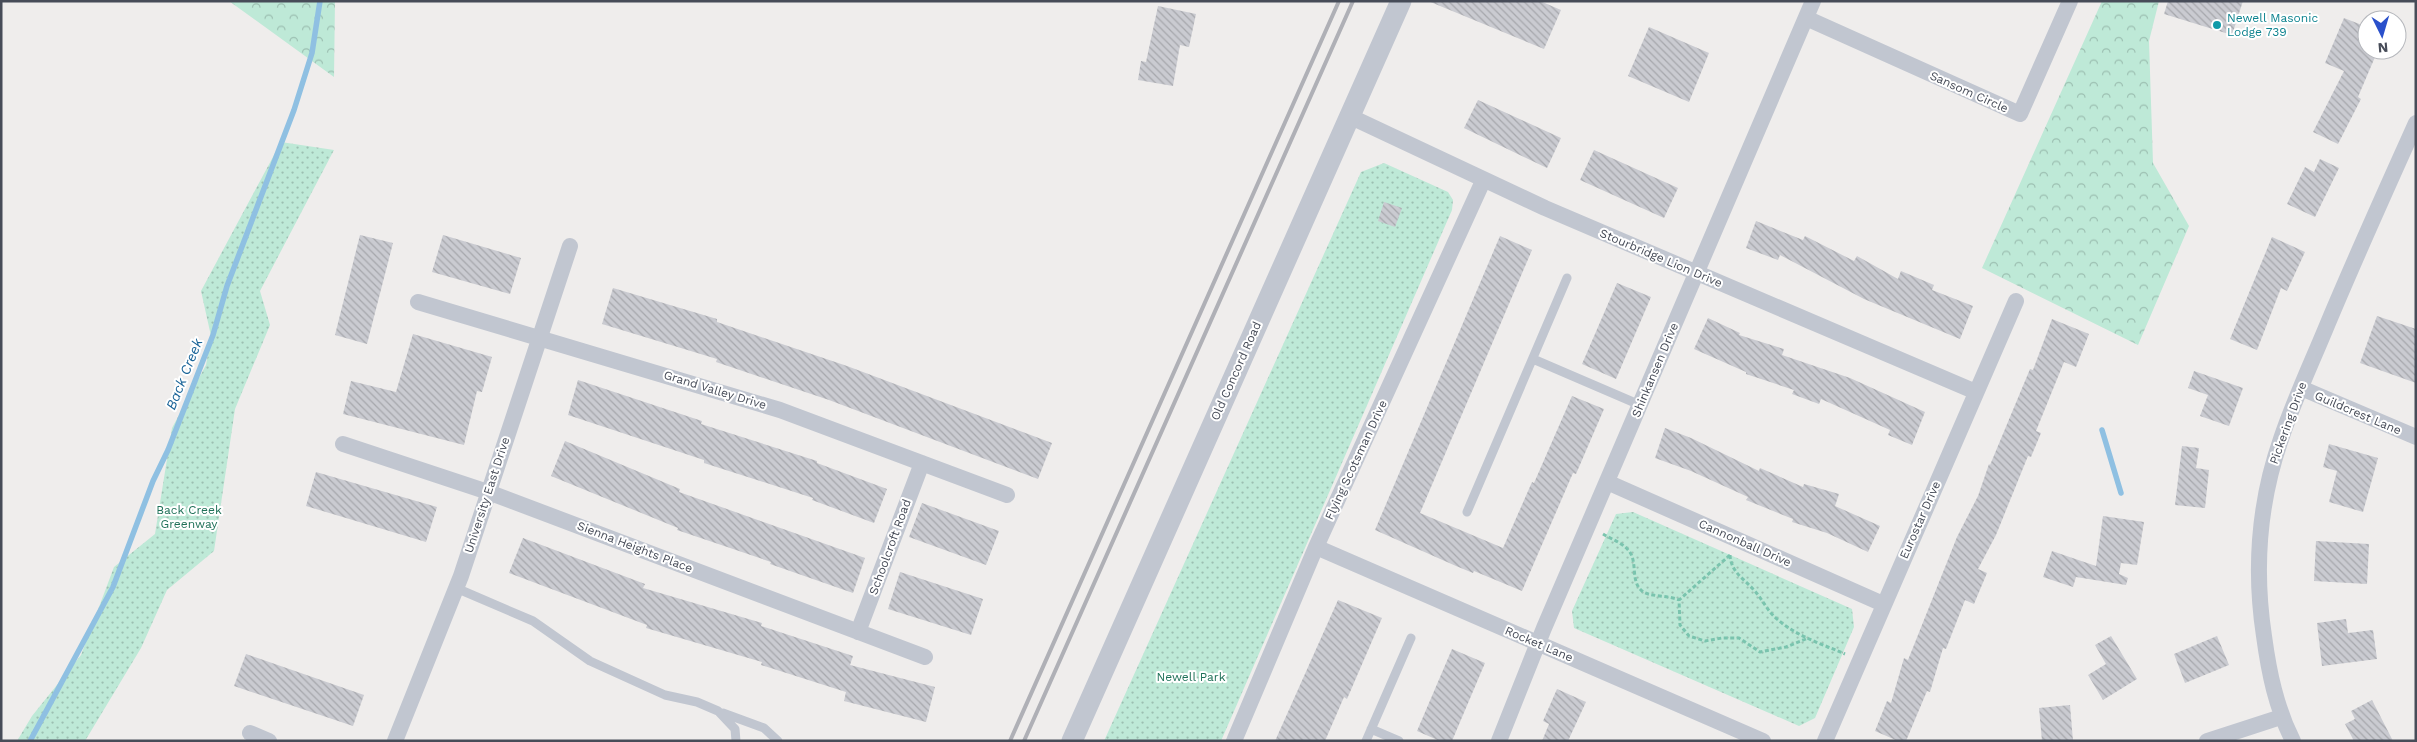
<svg xmlns="http://www.w3.org/2000/svg" width="2417" height="742" font-family="'Work Sans',sans-serif">
<style>
.grass{fill:url(#grass-dots)}
.forest{fill:url(#forest-crowns)}
.lines{fill:none;stroke-linecap:round;stroke-linejoin:round}
.stream{stroke:#8fc0e2;stroke-width:5.5}
.building{fill:url(#building-back-hatch)}
.path{stroke:#7ac4ae;stroke-width:3;stroke-dasharray:4 2.5;stroke-linecap:butt}
.service{stroke:#c1c6d0;stroke-width:9}
.minor{stroke:#c1c6d0;stroke-width:16}
.tertiary{stroke:#c1c6d0;stroke-width:21}
.rail{stroke:#afb0b6;stroke-width:4}
.culture-dot{fill:#0f9aa8;stroke:#fff;stroke-width:2}
.labels{text-anchor:middle;dominant-baseline:central;stroke-width:4;stroke-linejoin:round;paint-order:stroke}
.culture-label{font-size:12px;fill:#0d838f;stroke:#fff;text-anchor:start}
.street-label{font-size:12px;fill:#474c58;stroke:#fff}
.park-label{font-size:12px;fill:#1f7158;stroke:#fff}
.water-label{font-size:14px;font-style:italic;fill:#1a6498;stroke:#fff}
</style>
<defs>
<pattern id="grass-dots" width="8" height="8" patternUnits="userSpaceOnUse" patternTransform="scale(1.25)"><rect width="8" height="8" fill="#bee9d7"/><path d="M2 2h.1M6 6h.1" fill="none" stroke="#9cbfb1" stroke-width="1.8" stroke-linecap="round"/></pattern>
<pattern id="forest-crowns" width="20" height="18" patternUnits="userSpaceOnUse" patternTransform="scale(1.25)"><rect width="20" height="18" fill="#bee9d7"/><path d="M2 6a3 3 0 1 1 6 0M12 15a3 3 0 1 1 6 0" fill="none" stroke="#9cbfb1"/></pattern>
<pattern id="building-back-hatch" width="6" height="6" patternUnits="userSpaceOnUse" patternTransform="scale(1.25)"><rect width="6" height="6" fill="#cacbd1"/><path d="M-1 5l2 2M0 0l6 6M5-1l2 2" fill="none" stroke="#a6a7ac"/></pattern>
</defs>
<rect width="100%" height="100%" fill="#efedec"/>
<path class="grass" d="M281,142L334,150L260,291L270,325L235,409L214,551L167,590L141,648L85,741H17L32,716L81,655L114,567L155,534L172,428L206,365L211,336L201,291Z
M1384,163L1448,192L1453,200L1452,210L1221,741H1104L1361,172Z
M1633,512L1852,609L1854,627L1815,718L1799,726L1574,628L1572,611L1616,514Z"/>
<path class="forest" d="M229,1H335L334,77Z
M2102,1H2159L2149,41L2153,163L2189,226L2138,345L1982,268Z"/>
<g class="lines">
<path class="stream" d="M2102,430L2121,493
M30,741L113,587L153,481L168,450L213,335L227,286L294,110L312,53L320,1"/>
</g>
<path class="building" d="M1428,1H1540L1561,10L1544,49Z
M2168,1H2243L2232,35L2164,14Z
M1158,6L1196,14L1189,47L1180,45L1173,86L1138,80L1141,61L1146,62Z
M2344,18L2367,27V50H2378L2358,97L2361,99L2338,144L2313,132L2344,71L2325,63Z
M1649,27L1709,53L1689,102L1628,76Z
M1478,100L1561,138L1547,168L1464,128Z
M1594,150L1678,188L1664,218L1580,180Z
M2320,159L2339,168L2315,217L2287,204L2305,167L2314,172Z
M1384,202L1402,208L1395,227L1378,221Z
M1756,221L1803,240L1805,236L1854,261L1857,256L1898,279L1901,271L1934,285L1932,290L1973,306L1960,339L1864,299L1780,255L1778,260L1746,248Z
M360,235L393,243L367,344L335,335Z
M443,235L521,258L510,294L432,272Z
M1500,236L1532,250L1420,513L1503,548L1532,482L1534,483L1572,396L1604,409L1576,474L1573,473L1522,591L1474,571L1473,573L1456,566L1375,530Z
M2272,237L2305,252L2287,291L2281,288L2257,350L2230,339Z
M1617,283L1651,297L1616,379L1582,364Z
M613,288L717,319V322L847,366L1052,443L1038,479L829,400L716,362L717,359L602,324Z
M2377,316L2416,329V383L2360,363Z
M1708,318L1740,333L1739,335L1784,349L1782,355L1850,378L1925,412L1912,445L1888,435L1890,430L1821,399L1819,404L1792,394L1794,390L1746,374V372L1694,349Z
M2052,319L2089,334L2076,367L2064,362L2036,431L2041,433L2031,457L2028,456L1996,535L1978,569L1987,573L1974,604L1965,600L1946,649L1943,648L1930,692L1927,691L1906,741H1898L1875,731L1887,701L1891,703L1904,658L1908,660L1957,537L1978,496L1989,464L1990,465L2030,369L2033,370Z
M413,334L492,357L482,392L477,391L464,445L343,414L351,381L396,392Z
M2194,371L2243,388L2229,426L2200,416L2208,395L2188,388Z
M578,380L702,421L701,424L817,461V463L887,489L874,523L812,500L813,498L704,463V460L568,415Z
M1665,428L1691,438L1759,471L1760,468L1803,487L1804,484L1839,494L1835,506L1880,526L1868,552L1827,533L1792,522L1793,519L1746,500L1748,497L1691,471L1655,458Z
M565,441L680,489L679,492L865,558L853,593L770,564L771,562L677,530L678,528L551,476Z
M2329,444L2378,458L2363,512L2329,502L2337,471L2323,467Z
M2182,446L2199,448L2196,468L2209,470L2205,508L2175,505Z
M316,472L437,507L426,542L306,506Z
M922,503L999,531L986,565L909,537Z
M2103,516L2144,522L2137,565L2121,563L2119,574L2128,578L2126,585L2076,577L2073,587L2043,577L2052,551L2096,566Z
M523,538L645,584L643,588L762,623L761,626L853,656L850,665L935,687L926,722L844,701L846,692L761,665L762,662L646,628L647,625L509,573Z
M2316,541L2369,544L2367,584L2314,581Z
M900,572L983,599L971,635L888,609Z
M1338,600L1382,618L1347,699L1344,697L1325,741H1275Z
M2346,619L2348,633L2373,630L2377,659L2322,666L2317,623Z
M2111,636L2137,679L2103,700L2088,675L2106,664L2095,645Z
M2217,636L2229,665L2185,683L2174,654Z
M1452,649L1485,663L1452,741H1440L1417,731Z
M246,654L364,695L353,726L234,686Z
M1557,689L1586,702L1568,741H1542L1549,724L1543,721Z
M2372,700L2393,741H2354L2345,724L2355,719L2351,711Z
M2070,705L2073,741H2042L2039,708Z"/>
<g class="lines">
<path class="path" d="M1603,534C1611,539 1623,543 1629,551C1638,562 1630,581 1642,591C1649,597 1668,595 1679,600
M1730,555L1679,600L1680,625L1689,636L1705,641L1722,638H1739L1760,652L1786,647L1808,638
M1730,555C1731,572 1743,578 1753,589C1762,598 1767,611 1777,619C1796,636 1822,644 1845,654"/>
<path class="service" d="M1533,359L1640,405
M1467,512L1567,278
M456,588L533,621L590,661L665,695L697,702L718,711L735,729L736,741
M723,713L764,728L778,741
M1371,729L1399,741
M1366,741L1411,638"/>
<path class="minor" d="M1806,18L2020,114L2070,1
M1349,116L1545,208L1976,392
M418,302L780,410L1007,495
M2301,388L2416,437
M343,444L488,492L925,657
M1607,482L1883,604
M1316,547L1763,741
M858,632L922,463
M250,733L269,741
M395,741L461,576L570,246
M1234,741L1316,547L1483,181
M1499,741L1544,628L1813,1
M1825,741L2016,301
M2207,741L2281,717
M2293,741C2276,707 2269,673 2264,636C2254,570 2259,502 2281,439C2294,400 2312,362 2328,323C2356,256 2386,190 2416,123"/>
<path class="tertiary" d="M1072,741L1401,1"/>
<path class="rail" d="M1010,741L1339,1
M1024,741L1353,1"/>
</g>
<circle class="culture-dot" cx="2217" cy="25" r="5"/>
<g class="labels">
<g class="culture-label">
<text x="2227" y="18">Newell Masonic<tspan x="2227" dy="14">Lodge 739</tspan></text>
</g>
<g class="street-label">
<text transform="translate(1969 92) rotate(24)">Sansom Circle</text>
<text transform="translate(1661 258) rotate(23)">Stourbridge Lion Drive</text>
<text transform="translate(1655 370) rotate(-67)">Shinkansen Drive</text>
<text transform="translate(1236 371) rotate(-66)">Old Concord Road</text>
<text transform="translate(715 390) rotate(17)">Grand Valley Drive</text>
<text transform="translate(2358 413) rotate(23)">Guildcrest Lane</text>
<text transform="translate(2288 423) rotate(-70)">Pickering Drive</text>
<text transform="translate(1356 460) rotate(-65)">Flying Scotsman Drive</text>
<text transform="translate(487 495) rotate(-72)">University East Drive</text>
<text transform="translate(1920 520) rotate(-66)">Eurostar Drive</text>
<text transform="translate(1745 543) rotate(24)">Cannonball Drive</text>
<text transform="translate(635 547) rotate(21)">Sienna Heights Place</text>
<text transform="translate(890 547) rotate(-70)">Schoolcroft Road</text>
<text transform="translate(1539 644) rotate(23)">Rocket Lane</text>
</g>
<g class="park-label">
<text x="189" y="510">Back Creek<tspan x="189" dy="14">Greenway</tspan></text>
<text x="1191" y="677">Newell Park</text>
</g>
<g class="water-label">
<text transform="translate(184 374) rotate(-68)">Back Creek</text>
</g>
</g>
<rect width="2417" height="742" fill="none" stroke="#474c58" stroke-width="5"/>
<g transform="translate(2382 35) rotate(175)"><circle r="24" fill="#ffffff" stroke="#b5b7bc"/>
<path d="M0-4L9 19L0 12L-9 19Z" fill="#2a50cb"/>
<text y="-8" font-size="14" font-weight="bold" text-anchor="middle" fill="#474c58">N</text>
</g>
</svg>
